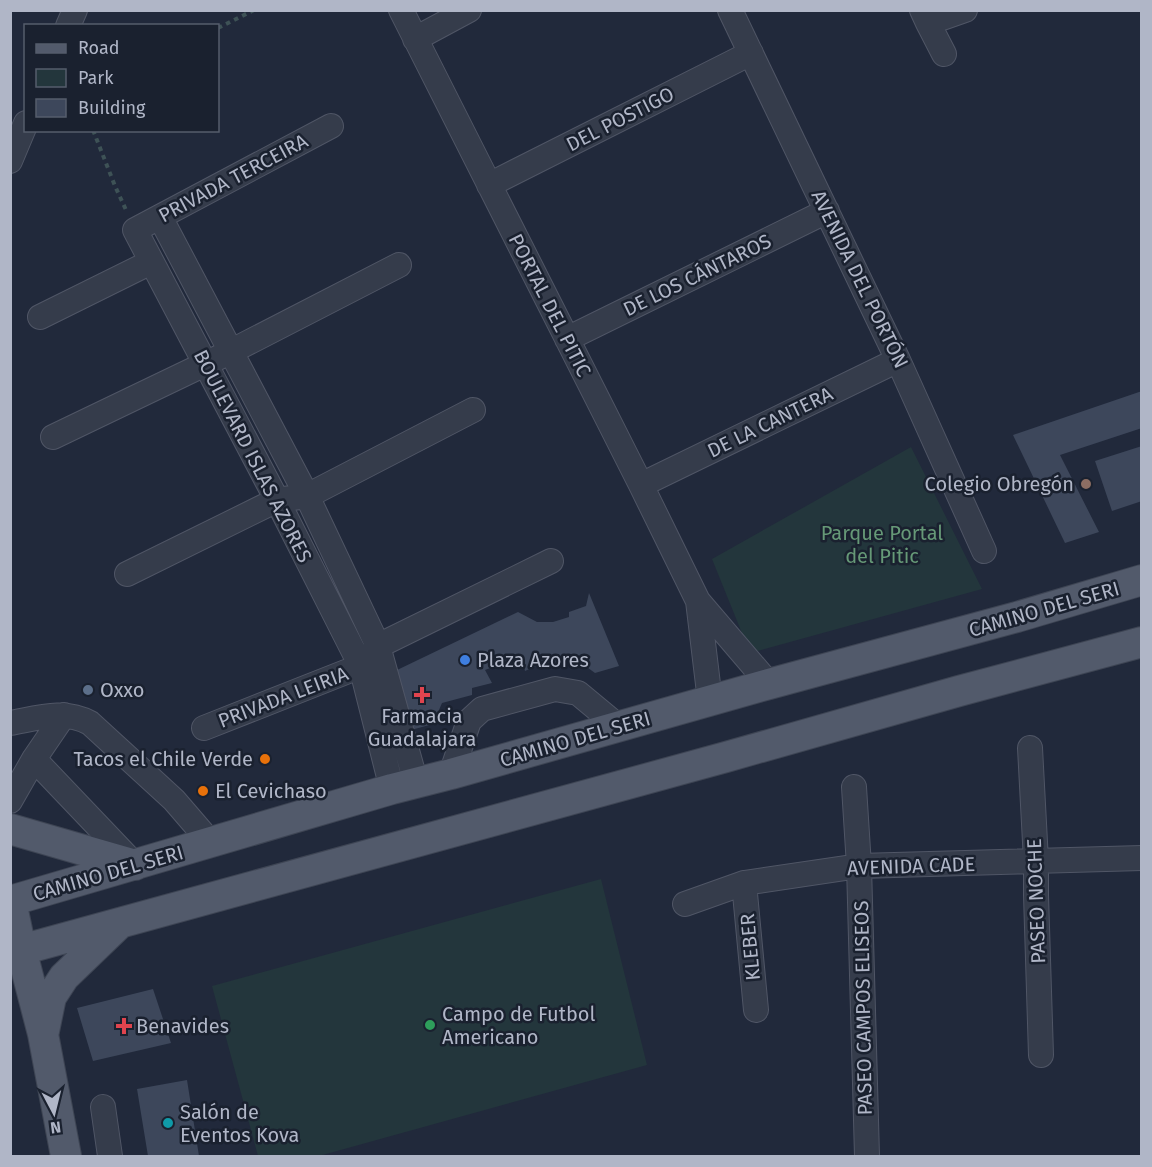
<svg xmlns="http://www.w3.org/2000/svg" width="1152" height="1167" font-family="'Fira Sans',sans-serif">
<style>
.green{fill:#23363c}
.building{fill:#3d475b}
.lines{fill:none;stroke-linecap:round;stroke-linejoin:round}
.minor-casing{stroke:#505666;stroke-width:26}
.major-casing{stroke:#3e4554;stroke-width:32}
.path{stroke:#3e5256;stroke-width:4;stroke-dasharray:4.5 4.5;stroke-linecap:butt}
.minor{stroke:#353c4b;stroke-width:24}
.major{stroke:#525a6b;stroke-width:30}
.education-dot{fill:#8d6e63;stroke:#1a212f;stroke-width:2}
.shop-dot{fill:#3f7fe0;stroke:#1a212f;stroke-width:2}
.service-dot{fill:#5c6f8a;stroke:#1a212f;stroke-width:2}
.health-dot{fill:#e0444e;stroke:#1a212f;stroke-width:2}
.food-dot{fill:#e8710a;stroke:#1a212f;stroke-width:2}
.leisure-dot{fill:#2e9e5b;stroke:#1a212f;stroke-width:2}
.culture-dot{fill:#0f9aa8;stroke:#1a212f;stroke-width:2}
.labels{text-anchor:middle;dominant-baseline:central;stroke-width:5;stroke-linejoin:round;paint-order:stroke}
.street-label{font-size:20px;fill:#b0b6c7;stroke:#1a212f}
.poi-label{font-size:20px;fill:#b0b6c7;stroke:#1a212f;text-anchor:start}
.park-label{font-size:20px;fill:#697;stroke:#1a212f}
</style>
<rect width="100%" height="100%" fill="#21293b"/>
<path class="green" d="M911,447L982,589L750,653L712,559Z
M601,879L647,1065L319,1156H258L212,986Z"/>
<path class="building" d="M1142,391V428L1060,455L1099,532L1065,543L1013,435Z
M1142,446V501L1112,511L1095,461Z
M589,593L619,666L595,673L573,657L543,669L542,663L525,671L522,656L485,670L492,683L472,688V695L442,703L433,724L411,730L395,671L518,612L537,622H553L569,617V612L586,606Z
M153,989L171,1043L93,1061L77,1008Z
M187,1080L199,1156H148L137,1089Z"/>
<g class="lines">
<g class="minor-casing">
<path id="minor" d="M401,10L641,485L698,601L769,684
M730,10L898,360L984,551
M922,10L928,23L965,10
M928,23L944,54
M68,26L75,10
M415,39L469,10
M331,126L135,230L277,500L361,666L392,789
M10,161L26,123
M489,185L751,53
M160,217L307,496L378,646L416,783
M40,317L151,262
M567,339L827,211
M53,437L230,352L399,265
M641,485L898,360
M127,574L277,500L307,496L473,410
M698,601L710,701
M10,723C38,718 64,709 90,723L174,800L211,843
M204,728L361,666L378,646L551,561
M1030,748L1036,861V895L1041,1055
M34,759L135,865
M451,774L469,721L482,709L555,689L578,693L619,727
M854,787L859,866L867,1156
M10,801L34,759L64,715
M744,883L756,1010
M685,904L744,883L859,866L1142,858
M103,1107L110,1156"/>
</g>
<g class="major-casing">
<path id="major" d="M10,829L135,865
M10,901L392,789L451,774L769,684L1017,617L1142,580
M11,901L21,949L43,1034L66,1156
M10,953L726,757L959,691L1142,642
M44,1031L51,997L64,977L117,926"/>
</g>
<path class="path" d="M218,28L254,10
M93,130L115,186L126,210"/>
<use href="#minor" class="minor"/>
<use href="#major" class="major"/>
</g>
<circle class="education-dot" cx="1086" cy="484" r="6"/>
<circle class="shop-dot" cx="465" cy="660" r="6"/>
<circle class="service-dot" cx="88" cy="690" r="6"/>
<g class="health-dot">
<path d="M419 686h6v6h6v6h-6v6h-6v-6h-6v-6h6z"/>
<path d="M121 1017h6v6h6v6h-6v6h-6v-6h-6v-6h6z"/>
</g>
<g class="food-dot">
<circle cx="265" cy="759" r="6"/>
<circle cx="203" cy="791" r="6"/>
</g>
<circle class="leisure-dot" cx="430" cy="1025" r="6"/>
<circle class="culture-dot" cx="168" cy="1123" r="6"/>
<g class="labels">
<g class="street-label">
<text transform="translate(620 119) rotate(-27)">DEL POSTIGO</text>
<text transform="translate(233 178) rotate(-28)">PRIVADA TERCEIRA</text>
<text transform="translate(697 275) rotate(-26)">DE LOS CÁNTAROS</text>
<text transform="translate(860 279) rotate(64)">AVENIDA DEL PORTÓN</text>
<text transform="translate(550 305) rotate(63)">PORTAL DEL PITIC</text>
<text transform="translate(770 422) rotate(-26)">DE LA CANTERA</text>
<text transform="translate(253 456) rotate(63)">BOULEVARD ISLAS AZORES</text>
<text transform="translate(1044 609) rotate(-16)">CAMINO DEL SERI</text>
<text transform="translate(283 697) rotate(-21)">PRIVADA LEIRIA</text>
<text transform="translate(575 739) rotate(-16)">CAMINO DEL SERI</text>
<text transform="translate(911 866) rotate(-2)">AVENIDA CADE</text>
<text transform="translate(108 873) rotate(-16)">CAMINO DEL SERI</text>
<text transform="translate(1036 901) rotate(-92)">PASEO NOCHE</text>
<text transform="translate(750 947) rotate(-95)">KLEBER</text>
<text transform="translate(863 1008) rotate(-91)">PASEO CAMPOS ELISEOS</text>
</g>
<g class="poi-label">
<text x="1074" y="484" text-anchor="end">Colegio Obregón</text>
<text x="477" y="660">Plaza Azores</text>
<text x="100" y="690">Oxxo</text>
<text x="422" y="716" text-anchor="middle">Farmacia<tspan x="422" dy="23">Guadalajara</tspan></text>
<text x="253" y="759" text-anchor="end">Tacos el Chile Verde</text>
<text x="215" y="791">El Cevichaso</text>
<text x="442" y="1014">Campo de Futbol<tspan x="442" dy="23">Americano</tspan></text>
<text x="136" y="1026">Benavides</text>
<text x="180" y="1112">Salón de<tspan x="180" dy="23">Eventos Kova</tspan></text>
</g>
<g class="park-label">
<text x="882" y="533">Parque Portal<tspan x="882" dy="23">del Pitic</tspan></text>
</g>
</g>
<rect width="1152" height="1167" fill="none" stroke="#b0b6c7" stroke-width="24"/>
<rect x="24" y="24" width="195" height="108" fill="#1a212f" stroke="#565d6c" stroke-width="1.5"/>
<rect x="36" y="44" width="30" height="9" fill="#525a6b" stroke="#565d6c" stroke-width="1.5"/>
<text x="78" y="54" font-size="18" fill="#b0b6c7">Road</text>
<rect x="36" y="69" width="30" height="18" fill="#23363c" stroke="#565d6c" stroke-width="1.5"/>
<text x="78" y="84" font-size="18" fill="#b0b6c7">Park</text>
<rect x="36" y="99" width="30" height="18" fill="#3d475b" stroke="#565d6c" stroke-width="1.5"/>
<text x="78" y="114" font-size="18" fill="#b0b6c7">Building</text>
<g transform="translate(54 1113) rotate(173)" stroke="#1a212f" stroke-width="4.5" paint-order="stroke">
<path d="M0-4.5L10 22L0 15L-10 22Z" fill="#b0b6c7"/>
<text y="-9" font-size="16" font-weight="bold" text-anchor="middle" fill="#b0b6c7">N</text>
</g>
</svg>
